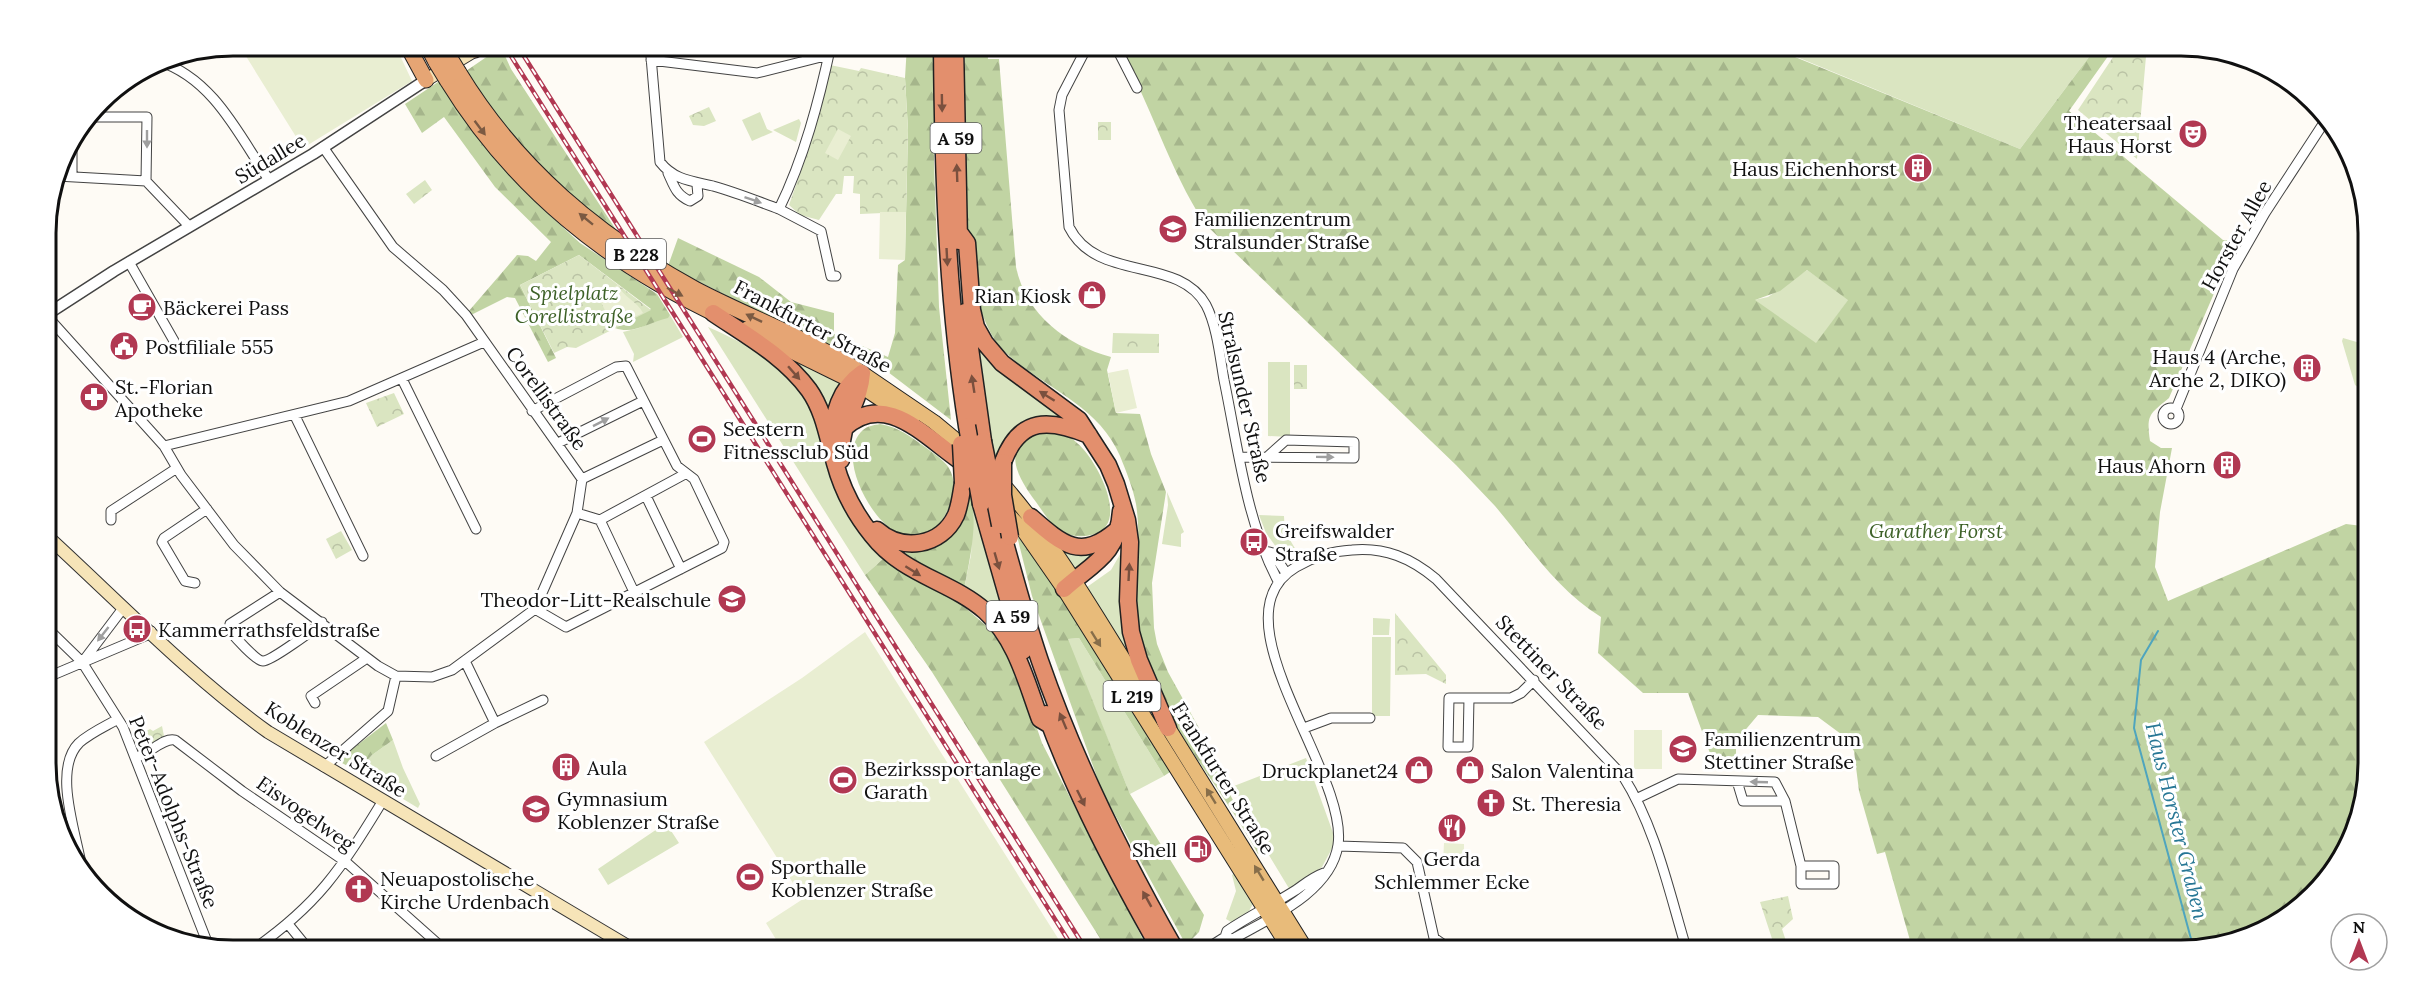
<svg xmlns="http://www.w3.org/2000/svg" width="2413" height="996" font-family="Lora,serif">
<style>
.grass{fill:#dae5c1}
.forest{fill:url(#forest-firs);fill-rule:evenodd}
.park{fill:url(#park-crowns)}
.pitch{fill:#e9eed2}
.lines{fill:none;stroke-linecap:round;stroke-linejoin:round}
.stream{stroke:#4fa5be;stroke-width:2}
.minor-casing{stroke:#434343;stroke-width:11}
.tertiary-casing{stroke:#434343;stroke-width:13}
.secondary-casing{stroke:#323232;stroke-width:14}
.primary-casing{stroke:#212121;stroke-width:16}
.trunk-casing{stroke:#212121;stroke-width:17}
.motorway-casing{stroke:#212121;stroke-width:19}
.minor{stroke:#fff;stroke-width:9}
.tertiary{stroke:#fff;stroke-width:10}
.secondary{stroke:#f6e4b8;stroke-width:12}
.primary{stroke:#e8bb7a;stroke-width:14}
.trunk{stroke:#e6a574;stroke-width:15}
.motorway{stroke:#e38f6d;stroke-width:16}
.rail-casing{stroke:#b13852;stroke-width:4.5}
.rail{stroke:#fff;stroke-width:2;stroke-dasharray:7;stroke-linecap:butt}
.trunk-bridge-casing{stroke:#212121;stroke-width:17;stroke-linecap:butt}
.motorway-bridge-casing{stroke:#212121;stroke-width:19;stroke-linecap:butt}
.trunk-bridge{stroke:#e6a574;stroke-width:15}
.motorway-bridge{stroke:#e38f6d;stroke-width:16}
.oneway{fill:#7a503e}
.oneway2{fill:#7b5a42}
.oneway3{fill:#9f9f9f}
.oneway4{fill:#876e4a}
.labels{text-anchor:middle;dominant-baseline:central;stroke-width:6;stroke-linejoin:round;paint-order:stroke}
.shield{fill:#fff;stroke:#585858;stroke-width:1.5}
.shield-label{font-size:18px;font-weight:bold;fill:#101010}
.poi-label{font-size:20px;fill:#101010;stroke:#fff;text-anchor:start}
.street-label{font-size:20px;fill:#101010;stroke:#fff}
.park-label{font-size:20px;font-style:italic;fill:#3d6127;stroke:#fff}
.water-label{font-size:21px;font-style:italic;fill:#277795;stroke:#fff}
.rim{fill:none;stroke:#101010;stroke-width:3}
</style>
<defs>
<pattern id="forest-firs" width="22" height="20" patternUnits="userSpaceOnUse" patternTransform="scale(1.5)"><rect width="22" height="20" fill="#c1d4a3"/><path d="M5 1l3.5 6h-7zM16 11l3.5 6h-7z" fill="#a5b58b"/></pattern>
<pattern id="park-crowns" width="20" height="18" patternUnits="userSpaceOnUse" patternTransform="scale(1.5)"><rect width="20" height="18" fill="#dae5c1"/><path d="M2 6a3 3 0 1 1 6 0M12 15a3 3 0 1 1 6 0" fill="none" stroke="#bac3a5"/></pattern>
</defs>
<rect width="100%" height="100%" fill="#fefbf5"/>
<path class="grass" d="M1768,45H2098L2020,149Z
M760,112L767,129L773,132L752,141L742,120Z
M799,119L801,123L796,142L773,130Z
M1807,270L1849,299L1816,344L1754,300L1768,297Z
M670,315L683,337L633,362L634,354L623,332L639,328Z
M708,327C749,345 798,370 815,415C824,438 825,464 834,487C844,514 866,536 884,558L865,575Z
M976,332L1065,419L1000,459L993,454Z
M2343,338L2367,345V393L2355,385L2342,341Z
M769,343L846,383L831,416Z
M1268,362H1290V437L1268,436Z
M1167,492L1184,532L1181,534V547L1162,544L1168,505Z
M974,508L1008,628L964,589L971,555Z
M1259,515L1284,516L1285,538L1290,540L1299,555L1284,558L1266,533Z
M1054,539L1108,541L1076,571Z
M1126,544L1144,679L1087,587L1111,570Z
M1373,618L1390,619L1389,635H1373Z
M1372,637H1391L1390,716H1372Z
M1079,638L1164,776L1130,794L1067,639Z
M393,740L403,768L420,804L418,808L357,771L372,755Z
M1306,758L1336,841L1322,867L1290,890L1256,834L1234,786Z
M666,823L679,843L608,885L598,869Z
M1236,872L1254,902L1249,911L1233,923L1226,919L1236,891L1232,875Z"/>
<path class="forest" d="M907,45H934V162L939,307L951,420L884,369L797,331L668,266L678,238L759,277L791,302L834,313V334L888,357L895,333L898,265L905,260L908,130L905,78Z
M965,45H987L988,59H999L1016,267C1026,315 1067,345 1111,357L1107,370L1116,413L1140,414L1151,454L1166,492L1152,583L1154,628L1157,644L1168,672L1230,784L1227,789L1261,852L1258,854C1220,783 1158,720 1140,639C1131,595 1143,548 1136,504C1133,488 1126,471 1120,456C1098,404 1041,387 1004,351C952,300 965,117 965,45Z
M1117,45H1766L2020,149L2098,45H2116L2069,111L2223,240H2237L2169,398C2150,414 2146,414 2150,441L2161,448H2172L2160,512L2155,567L2168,601L2346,524L2362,526L2367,524L2368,763L2358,824L2329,877L2294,912L2241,941L2192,951H1913L1885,852L1877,854L1859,791L1854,751L1845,737L1818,717L1758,715L1736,741V767H1715L1688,693H1643L1598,653L1601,617C1557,590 1528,545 1495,506C1482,492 1469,479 1456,465L1205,224C1168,168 1151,103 1117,45ZM1807,270L1848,300L1816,343L1755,300L1780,291Z
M501,47L511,69L622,239L575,203L501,125L466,71Z
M441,80L544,210L580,243L657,294L670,315L668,318C649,322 634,335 615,328L651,309L579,255L520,285L556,358L548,362L515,298L507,297L471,315L468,312L517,255L528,256L536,261L551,242L495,187L444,117L422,133L405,104Z
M880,424C898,427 910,436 925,447C933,453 944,460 949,468C961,489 948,516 933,531C919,535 906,537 893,530C868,515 836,454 863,430C867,426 875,425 880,424Z
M1053,431C1062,434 1070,436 1077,443C1096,458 1133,527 1091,535C1082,537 1072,537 1064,532C1051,526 1044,513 1036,502C1012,470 999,439 1053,431Z
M971,494C978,524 970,559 964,589L905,556L906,550C947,553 950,527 966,495Z
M1017,536L1059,586L1173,770L1164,776L1079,638L1068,639L1130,794L1204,915L1199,932L1186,945L1102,791L1032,596Z
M884,558L898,570L954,598L998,636L1019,676L1042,743L1149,951H1108L932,672L865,575Z
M386,723L393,740L372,755L357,771L342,763L343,756Z"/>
<path class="park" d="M2121,45H2147L2137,159L2078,110Z
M830,65L859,71L861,68L905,78L908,130L906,212L860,214V194L853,193L854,176H844L842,194H836L819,220L800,215L789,205L809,148Z
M709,107L716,121L704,126L693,125L689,116Z
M1098,122H1111V140H1098Z
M425,180L432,190L414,204L406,194Z
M579,255L651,310L576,348L567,347L554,353L520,285Z
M1113,333L1159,334V353H1112Z
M1294,365H1307V389H1294Z
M394,393L404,414L377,427L366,403Z
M341,531L352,550L336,559L326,539Z
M1395,613L1446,675V684L1426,674L1395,675Z
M162,726L164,736L146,749L138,746L134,738L150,729L153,731Z
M1788,896L1793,919L1782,929L1789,950L1776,951L1760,902Z"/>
<path class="pitch" d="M239,45H395L412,81L303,148Z
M838,129L851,136L838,160L825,153Z
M880,212H906L905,260L879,259Z
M618,285C623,297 637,301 643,313L613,327L598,296Z
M1128,369L1137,408L1116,413L1108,373Z
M865,632L1066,951H783L766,923L803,899L704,742L802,678Z
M1634,730H1662V769H1634Z
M1444,843L1464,844V863H1443Z"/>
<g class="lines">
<path class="stream" d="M2158,631L2141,660L2134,728L2194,950"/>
<g class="minor-casing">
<path id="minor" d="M650,45L660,162C674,180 692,181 713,186C735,192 757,201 779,209C804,158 819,101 831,45
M1088,45L1062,95L1059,110L1069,227C1097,283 1178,255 1206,305C1217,326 1220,357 1224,380C1238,447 1246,521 1278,581
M1115,45L1137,88
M651,60L757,73L829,55
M158,61C213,78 239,135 269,180
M89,117H147L146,181
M668,173C674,186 676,195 690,201L698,196L697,185
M57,176L146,181L189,226
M72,176V139
M779,209L821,231L831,276H836
M129,262L174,341
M46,315L164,446L181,475L234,545L280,592L378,666L396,676L432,677L452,670L535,609L577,513L582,479L466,315L443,290L393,247L323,147
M402,379L476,529
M2163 416a8 8 0 1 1 16 0a8 8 0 1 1-16 0Z
M2176,409L2233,269L2265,213L2327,118
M532,411L616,367L626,366L677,466L694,479L724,542L722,548L566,627L535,609
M295,416L363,556
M558,443L643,401
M164,446L349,401L484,342
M1240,457L1354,458V442L1286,440L1267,457
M582,479L663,440
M646,496L681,569
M577,513L600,520L685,474
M111,520V511L177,468
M600,520L634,592
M1265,551L1273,553L1286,573
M195,583L185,581L162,542L164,538L207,509
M280,592L230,624L229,630C234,636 256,661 263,661C271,661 315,629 322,622
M48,629L82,662L123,727L209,947
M84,660L124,607
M48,677L145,636L151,631
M1469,698L1468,747H1448L1449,698H1511L1521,693L1534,680
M315,703L311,696L367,658
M495,723L543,700
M1304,728L1331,718H1370
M436,756L495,723L465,661
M136,757C149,755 163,737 175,740L242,791L346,862L446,951
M324,767L388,711L396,676
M1638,798L1678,779L1775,782L1785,801H1743L1737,781
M1785,801L1801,866V884H1834V866H1801
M1338,846L1403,848L1417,862L1434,938L1447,947H1462
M82,864L98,891
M82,869C77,835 52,770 79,743C90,733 106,726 118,719
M288,924L310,951
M1225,937L1233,939C1270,918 1331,892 1338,845C1349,772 1211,617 1296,567C1313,557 1333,551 1352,550C1385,547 1411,558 1436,579L1623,776C1656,828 1669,892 1687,951
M251,951C318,905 341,869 382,802
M1203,951L1225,937L1227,931C1249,916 1274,904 1296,890C1306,883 1313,877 1324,873"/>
</g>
<g class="tertiary-casing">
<path id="tertiary" d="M46,315L114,271L313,154L426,80"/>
</g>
<g class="secondary-casing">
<path id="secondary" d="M426,80L484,45
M47,536C118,601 190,676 268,732L636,951"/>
</g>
<g class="primary-casing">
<path id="primary" d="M862,373L934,422L969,451
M853,381L912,420
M1000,481C1060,549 1102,627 1151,703
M1005,511L1023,530L1064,589L1291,951
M1164,721L1307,951"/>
</g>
<g class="trunk-casing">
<path id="trunk" d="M407,45L426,80
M427,45L436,62
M472,45L475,50
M459,73C517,168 598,236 695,289C750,318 810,339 862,373
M447,80C514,189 607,263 722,317
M747,329L851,380"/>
</g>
<g class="motorway-casing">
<path id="motorway" d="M942,45C943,173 947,299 967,426
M955,45L959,241
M959,232L967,243L972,310L976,327L985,343L1002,363L1079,420L1108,465L1116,484L1127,520L1130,542L1128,601L1131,632L1139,660L1168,728
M965,312L983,441
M713,313C747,336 784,356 809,390C824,411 828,439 835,463C842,489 855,514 872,535C903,575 951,581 985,611C1016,639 1026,681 1040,719L1050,725
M843,429C884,390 922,434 959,460
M831,440C834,414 839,389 862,373
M841,460C839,420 860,405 862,373
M1003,462C1020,416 1050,419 1089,435
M981,504L1023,651
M1031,517C1063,545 1081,561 1117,530
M1000,525C1013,571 1025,617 1040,661C1075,762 1123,858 1176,951
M877,530C902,552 941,547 956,515C960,505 961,494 963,483
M1064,589C1093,563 1118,555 1121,511
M1046,714C1076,796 1118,875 1161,951"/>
</g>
<use href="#minor" class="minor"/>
<use href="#tertiary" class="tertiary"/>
<use href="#secondary" class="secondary"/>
<use href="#primary" class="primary"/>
<use href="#trunk" class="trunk"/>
<use href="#motorway" class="motorway"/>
<g class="rail-casing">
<path id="rail" d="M504,45L1075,951
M517,45L1087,951"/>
</g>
<use href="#rail" class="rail"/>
<g class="trunk-bridge-casing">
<path id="trunk-bridge" d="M448,55L459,73
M436,62L447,80"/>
</g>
<g class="motorway-bridge-casing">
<path id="motorway-bridge" d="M967,426L981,504
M983,441L1000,525
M961,444L963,483
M1003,462V495L1010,537"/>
</g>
<use href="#trunk-bridge" class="trunk-bridge"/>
<use href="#motorway-bridge" class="motorway-bridge"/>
</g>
<defs><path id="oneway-solid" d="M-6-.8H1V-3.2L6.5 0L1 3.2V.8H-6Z" transform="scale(1.5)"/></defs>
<g class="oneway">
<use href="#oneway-solid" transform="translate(942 103) rotate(89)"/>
<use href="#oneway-solid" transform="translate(957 173) rotate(-92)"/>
<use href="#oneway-solid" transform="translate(947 257) rotate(87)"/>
<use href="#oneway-solid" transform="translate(794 373) rotate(49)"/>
<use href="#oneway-solid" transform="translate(973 384) rotate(-99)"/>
<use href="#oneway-solid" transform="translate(1047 396) rotate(-148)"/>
<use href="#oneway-solid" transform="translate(997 561) rotate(74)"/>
<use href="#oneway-solid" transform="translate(913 571) rotate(32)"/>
<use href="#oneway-solid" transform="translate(1129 572) rotate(-87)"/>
<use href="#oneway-solid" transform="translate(1063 721) rotate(-113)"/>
<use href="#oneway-solid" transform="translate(1081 798) rotate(64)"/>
<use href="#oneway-solid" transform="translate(1147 899) rotate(-119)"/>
</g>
<g class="oneway2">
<use href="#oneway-solid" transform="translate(480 128) rotate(53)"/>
<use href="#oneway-solid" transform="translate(586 219) rotate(-141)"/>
<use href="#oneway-solid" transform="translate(675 292) rotate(28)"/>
<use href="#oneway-solid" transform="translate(754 318) rotate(-154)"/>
</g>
<g class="oneway3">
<use href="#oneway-solid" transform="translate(147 139) rotate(90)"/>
<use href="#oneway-solid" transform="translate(753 200) rotate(19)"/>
<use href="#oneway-solid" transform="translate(601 422) rotate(-27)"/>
<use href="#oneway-solid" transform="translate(1325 457) rotate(1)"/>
<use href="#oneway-solid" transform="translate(103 634) rotate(128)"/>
<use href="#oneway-solid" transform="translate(1759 782) rotate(-178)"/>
</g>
<g class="oneway4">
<use href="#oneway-solid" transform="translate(1096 639) rotate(58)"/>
<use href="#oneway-solid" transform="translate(1211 796) rotate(-122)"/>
<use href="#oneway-solid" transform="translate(1259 873) rotate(-121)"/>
</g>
<defs>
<g id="theatre-disc" transform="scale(1.5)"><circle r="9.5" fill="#b13852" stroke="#fff"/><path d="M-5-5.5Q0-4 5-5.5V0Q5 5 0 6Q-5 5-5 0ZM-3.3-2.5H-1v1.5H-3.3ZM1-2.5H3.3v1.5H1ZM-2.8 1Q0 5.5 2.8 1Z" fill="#fff"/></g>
<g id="building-disc" transform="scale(1.5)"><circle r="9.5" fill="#b13852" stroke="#fff"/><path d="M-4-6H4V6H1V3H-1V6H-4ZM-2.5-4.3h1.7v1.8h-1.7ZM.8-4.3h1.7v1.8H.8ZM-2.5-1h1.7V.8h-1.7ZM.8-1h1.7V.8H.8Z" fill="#fff"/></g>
<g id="school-disc" transform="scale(1.5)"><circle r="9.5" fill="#b13852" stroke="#fff"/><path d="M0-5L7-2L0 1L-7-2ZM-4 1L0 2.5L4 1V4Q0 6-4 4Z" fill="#fff"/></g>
<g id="shop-disc" transform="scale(1.5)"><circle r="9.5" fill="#b13852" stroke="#fff"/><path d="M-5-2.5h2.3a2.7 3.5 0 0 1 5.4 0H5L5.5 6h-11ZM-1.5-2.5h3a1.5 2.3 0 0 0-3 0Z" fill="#fff"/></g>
<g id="cafe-disc" transform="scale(1.5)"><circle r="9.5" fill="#b13852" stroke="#fff"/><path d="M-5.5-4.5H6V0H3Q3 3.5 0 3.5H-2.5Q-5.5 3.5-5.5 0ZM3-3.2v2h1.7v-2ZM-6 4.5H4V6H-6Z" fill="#fff"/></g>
<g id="civic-disc" transform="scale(1.5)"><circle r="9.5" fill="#b13852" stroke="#fff"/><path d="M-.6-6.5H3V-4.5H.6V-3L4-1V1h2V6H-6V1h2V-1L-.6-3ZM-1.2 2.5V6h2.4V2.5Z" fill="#fff"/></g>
<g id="pharmacy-disc" transform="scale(1.5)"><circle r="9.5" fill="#b13852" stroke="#fff"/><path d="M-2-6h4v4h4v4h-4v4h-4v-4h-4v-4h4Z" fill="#fff"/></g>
<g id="stadium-disc" transform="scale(1.5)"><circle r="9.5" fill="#b13852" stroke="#fff"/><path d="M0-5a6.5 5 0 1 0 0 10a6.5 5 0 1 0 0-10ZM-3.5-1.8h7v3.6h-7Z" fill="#fff"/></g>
<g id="bus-disc" transform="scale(1.5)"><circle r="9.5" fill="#b13852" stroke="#fff"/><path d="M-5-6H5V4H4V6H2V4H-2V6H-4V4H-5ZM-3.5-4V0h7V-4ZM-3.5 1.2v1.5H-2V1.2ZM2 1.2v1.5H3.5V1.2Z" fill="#fff"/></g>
<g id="church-disc" transform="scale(1.5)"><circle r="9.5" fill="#b13852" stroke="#fff"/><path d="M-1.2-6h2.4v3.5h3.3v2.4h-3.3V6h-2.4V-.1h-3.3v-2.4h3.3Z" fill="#fff"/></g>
<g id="restaurant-disc" transform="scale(1.5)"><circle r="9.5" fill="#b13852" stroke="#fff"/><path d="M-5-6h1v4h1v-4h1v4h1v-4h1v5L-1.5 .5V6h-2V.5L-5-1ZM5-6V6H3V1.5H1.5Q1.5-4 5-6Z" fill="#fff"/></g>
<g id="fuel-disc" transform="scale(1.5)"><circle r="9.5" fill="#b13852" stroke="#fff"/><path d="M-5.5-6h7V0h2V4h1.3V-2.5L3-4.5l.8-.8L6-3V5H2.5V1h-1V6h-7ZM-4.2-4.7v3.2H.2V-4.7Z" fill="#fff"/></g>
</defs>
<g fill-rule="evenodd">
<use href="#theatre-disc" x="2193" y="134"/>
<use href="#building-disc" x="1918" y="168"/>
<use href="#school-disc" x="1173" y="229"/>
<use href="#shop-disc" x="1092" y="295"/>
<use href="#cafe-disc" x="142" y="307"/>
<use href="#civic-disc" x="124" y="346"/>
<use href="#building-disc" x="2307" y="368"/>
<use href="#pharmacy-disc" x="94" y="397"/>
<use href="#stadium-disc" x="702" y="439"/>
<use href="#building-disc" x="2227" y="465"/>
<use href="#bus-disc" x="1254" y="542"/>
<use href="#school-disc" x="732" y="599"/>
<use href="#bus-disc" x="137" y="629"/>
<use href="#school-disc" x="1683" y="749"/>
<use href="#building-disc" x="566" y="767"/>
<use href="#shop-disc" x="1419" y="770"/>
<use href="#shop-disc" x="1470" y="770"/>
<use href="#stadium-disc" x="843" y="780"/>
<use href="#church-disc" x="1491" y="803"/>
<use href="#school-disc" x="536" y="809"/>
<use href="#restaurant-disc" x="1452" y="828"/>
<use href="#fuel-disc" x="1198" y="849"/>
<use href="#stadium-disc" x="750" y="877"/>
<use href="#church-disc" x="359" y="889"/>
</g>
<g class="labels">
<g class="shield">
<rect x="930.5" y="123" width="51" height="30" rx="4.5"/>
<rect x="606" y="239" width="60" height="30" rx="4.5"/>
<rect x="986.5" y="601" width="51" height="30" rx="4.5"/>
<rect x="1103.5" y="681" width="57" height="30" rx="4.5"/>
</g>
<g class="shield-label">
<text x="956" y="138">A 59</text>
<text x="636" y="254">B 228</text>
<text x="1012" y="616">A 59</text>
<text x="1132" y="696">L 219</text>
</g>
<g class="poi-label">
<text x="2172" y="122" text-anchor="end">Theatersaal<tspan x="2172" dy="23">Haus Horst</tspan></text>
<text x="1897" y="168" text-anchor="end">Haus Eichenhorst</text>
<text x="1194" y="218">Familienzentrum<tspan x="1194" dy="23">Stralsunder Straße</tspan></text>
<text x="1071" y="295" text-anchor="end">Rian Kiosk</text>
<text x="163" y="307">Bäckerei Pass</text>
<text x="145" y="346">Postfiliale 555</text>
<text x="2286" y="356" text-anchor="end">Haus 4 (Arche,<tspan x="2286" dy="23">Arche 2, DIKO)</tspan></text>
<text x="115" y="386">St.-Florian<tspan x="115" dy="23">Apotheke</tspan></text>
<text x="723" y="428">Seestern<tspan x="723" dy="23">Fitnessclub Süd</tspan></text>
<text x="2206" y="465" text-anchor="end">Haus Ahorn</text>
<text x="1275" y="530">Greifswalder<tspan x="1275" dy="23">Straße</tspan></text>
<text x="711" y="599" text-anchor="end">Theodor-Litt-Realschule</text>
<text x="158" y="629">Kammerrathsfeldstraße</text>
<text x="1704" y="738">Familienzentrum<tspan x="1704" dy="23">Stettiner Straße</tspan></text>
<text x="587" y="767">Aula</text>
<text x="864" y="768">Bezirkssportanlage<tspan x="864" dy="23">Garath</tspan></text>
<text x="1398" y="770" text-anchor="end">Druckplanet24</text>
<text x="1491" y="770">Salon Valentina</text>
<text x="557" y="798">Gymnasium<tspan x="557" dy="23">Koblenzer Straße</tspan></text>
<text x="1512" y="803">St. Theresia</text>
<text x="1177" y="849" text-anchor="end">Shell</text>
<text x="1452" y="858" text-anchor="middle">Gerda<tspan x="1452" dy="23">Schlemmer Ecke</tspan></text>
<text x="771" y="866">Sporthalle<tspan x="771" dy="23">Koblenzer Straße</tspan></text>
<text x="380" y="878">Neuapostolische<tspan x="380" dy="23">Kirche Urdenbach</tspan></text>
</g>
<g class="street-label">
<text transform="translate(270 158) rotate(-31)">Südallee</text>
<text transform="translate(2236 235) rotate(-61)">Horster Allee</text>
<text transform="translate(813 326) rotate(28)">Frankfurter Straße</text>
<text transform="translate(1245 397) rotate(77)">Stralsunder Straße</text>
<text transform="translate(547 398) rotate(54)">Corellistraße</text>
<text transform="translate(1552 672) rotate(46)">Stettiner Straße</text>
<text transform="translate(336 749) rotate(32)">Koblenzer Straße</text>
<text transform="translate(1224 778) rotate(58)">Frankfurter Straße</text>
<text transform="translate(174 812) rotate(68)">Peter-Adolphs-Straße</text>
<text transform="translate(306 813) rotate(35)">Eisvogelweg</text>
</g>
<g class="park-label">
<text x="574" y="292">Spielplatz<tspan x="574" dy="23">Corellistraße</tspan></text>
<text x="1936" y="530">Garather Forst</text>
</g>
<g class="water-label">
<text transform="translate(2177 821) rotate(76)">Haus Horster Graben</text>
</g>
</g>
<path d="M0 0H2413V996H0ZM233 56H2181A177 177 0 0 1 2358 233V763A177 177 0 0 1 2181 940H233A177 177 0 0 1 56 763V233A177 177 0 0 1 233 56Z" fill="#fff" fill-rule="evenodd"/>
<path class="rim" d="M233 56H2181A177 177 0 0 1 2358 233V763A177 177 0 0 1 2181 940H233A177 177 0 0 1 56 763V233A177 177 0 0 1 233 56Z"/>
<g transform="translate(2359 942)"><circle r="28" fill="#ffffff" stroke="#9f9f9f" stroke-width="1.5"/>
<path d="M0-4.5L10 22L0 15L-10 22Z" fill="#b13852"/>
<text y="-9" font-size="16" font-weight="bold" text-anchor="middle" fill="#101010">N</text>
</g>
</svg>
